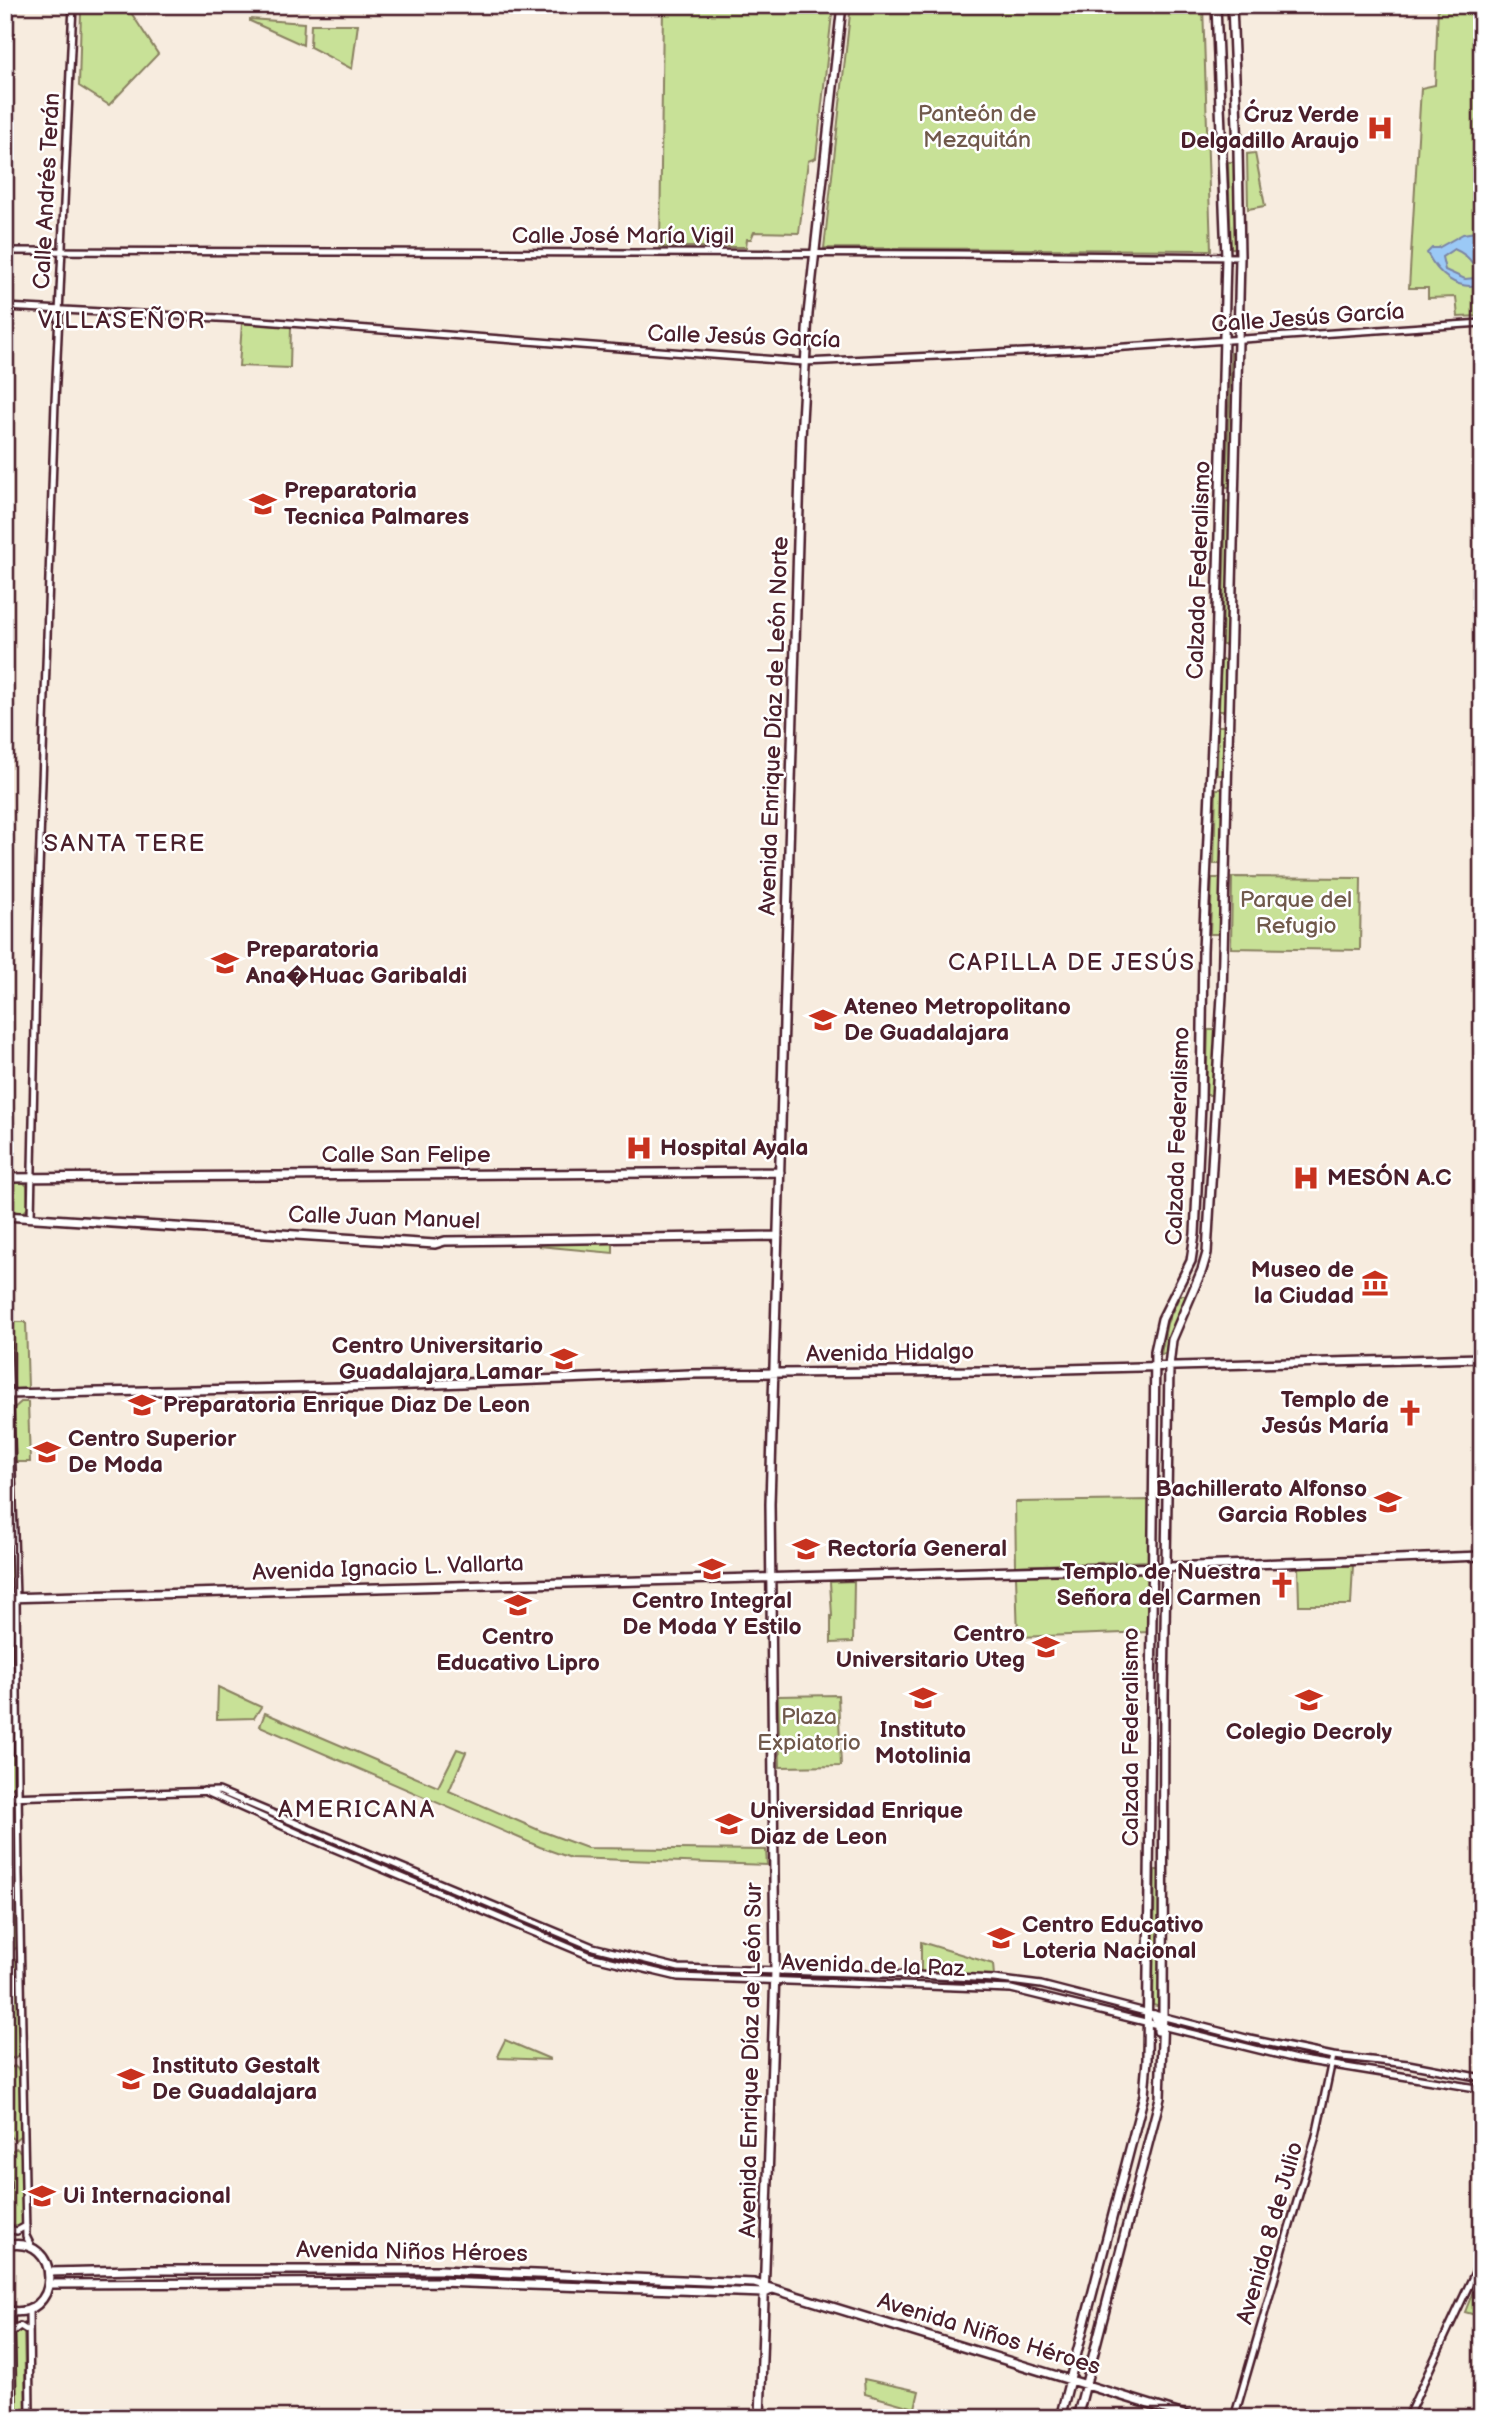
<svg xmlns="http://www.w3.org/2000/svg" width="1487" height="2423" font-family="'Balsamiq Sans',sans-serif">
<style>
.green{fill:#c8e197;stroke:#898061;stroke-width:2}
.water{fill:#9bc9f6;stroke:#7b85a5;stroke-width:2;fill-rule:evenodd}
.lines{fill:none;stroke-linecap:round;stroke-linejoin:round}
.minor-casing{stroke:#4a1f2b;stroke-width:10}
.major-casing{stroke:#4a1f2b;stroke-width:12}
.minor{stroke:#fff;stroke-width:5}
.major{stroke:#fff;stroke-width:7}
.labels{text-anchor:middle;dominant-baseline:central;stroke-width:5;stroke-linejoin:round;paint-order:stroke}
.park-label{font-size:23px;fill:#70594b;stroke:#fff}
.poi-label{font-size:23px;font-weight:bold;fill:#4a1f2b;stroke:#fff;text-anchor:start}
.street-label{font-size:23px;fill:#4a1f2b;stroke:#fff}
.neighbourhood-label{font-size:24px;letter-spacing:2px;fill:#4a1f2b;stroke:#fff}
</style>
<rect width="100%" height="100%" fill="#f7ecdf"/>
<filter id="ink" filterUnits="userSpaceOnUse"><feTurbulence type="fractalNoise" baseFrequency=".0143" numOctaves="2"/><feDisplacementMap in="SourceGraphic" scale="14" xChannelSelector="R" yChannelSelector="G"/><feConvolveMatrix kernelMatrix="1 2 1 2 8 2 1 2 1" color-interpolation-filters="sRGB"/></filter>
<g filter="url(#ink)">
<path class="green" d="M92,5H126L158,54L109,105L79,86L81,11Z
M663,5H833L816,158L808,161L799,233L754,232L751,239H747L746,247H660Z
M851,5H1203L1211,250L824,248Z
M1438,5H1482V316L1458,317L1456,297L1428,298V288H1409L1421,88L1435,85Z
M250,19L304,23L303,45L250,21Z
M311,24H358L352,69L310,47Z
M1255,153L1265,206L1248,209L1247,154Z
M1228,162H1234L1238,248H1231Z
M242,323L291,327L290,368L239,366Z
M1231,353H1234L1236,389L1233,487H1226Z
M1226,501L1232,502L1228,645H1222Z
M1221,660H1227L1226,711H1219Z
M1218,726H1225L1224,775H1217Z
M1216,789H1223L1221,864H1214Z
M1232,877L1361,878L1360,950L1231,948Z
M1212,878H1221L1220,934H1210Z
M1208,1030H1218L1213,1095H1206Z
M23,1182L27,1186L28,1208L23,1213L5,1212V1183Z
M613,1242V1253L539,1246V1244Z
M1180,1295H1188L1174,1325L1167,1353L1161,1354L1167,1323Z
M10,1322H26L28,1388L12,1389Z
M21,1402H28L30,1462H14L12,1410Z
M1150,1500V1561L1016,1566L1015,1502Z
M5,1524L9,1529L12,1588L6,1593L5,1588H8L7,1580H5Z
M1353,1565L1351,1605H1299L1298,1567Z
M1150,1572L1149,1632L1018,1637L1016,1576Z
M854,1581L853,1642L831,1643V1616H832L830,1582Z
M5,1606H10L13,1610L16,1783L11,1789L5,1788V1617H9Z
M218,1687L261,1707L254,1718L217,1719Z
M838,1695L841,1766L780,1767L778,1696Z
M265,1713L438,1787L457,1749L466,1752L449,1791L541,1831L587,1848L766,1850L767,1865L571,1858L540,1847L260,1726Z
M9,1802L15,1807L16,1866L11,1872L5,1870V1803Z
M1155,1870H1161L1160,2007L1153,2005Z
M9,1877H12L17,1882L18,1946L12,1951L6,1947L5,1880Z
M921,1942L993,1964L994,1976L921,1972Z
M12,1958L18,1962L20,2055L14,2059L7,2055L6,1962Z
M505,2040L550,2059V2060L499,2058L498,2054Z
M14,2066L20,2071L21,2135L15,2140L9,2136L8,2070Z
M16,2148L22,2153L23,2226L18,2230L10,2226L9,2153Z
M1476,2284L1482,2286V2317L1465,2312Z
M18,2328L24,2332L26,2418H16L15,2332Z
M864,2379L919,2391L915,2408L865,2394Z"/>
<path class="water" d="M1482,231V240L1478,239L1472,246L1476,248L1482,245V284C1457,292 1438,274 1427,253L1432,248H1438L1463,234ZM1454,249C1466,254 1474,261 1477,274L1475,278L1465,279L1445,270L1442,257Z"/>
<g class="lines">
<g class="minor-casing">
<path id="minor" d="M5,251L956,254L1240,257
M5,307L237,319L804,362L1111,348L1482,323
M31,1218L37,929L55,402L73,5
M5,1248L16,1598L19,1875L26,2236L32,2248
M204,1791L316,1841L590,1956L678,1977L1011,1989L1296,2059L1482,2089
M5,1797L219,1791L593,1947L679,1968L916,1975L994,1979L1041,1985L1250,2039L1333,2056L1408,2064L1482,2078
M5,2117L8,2225L6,2246
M8,2225L12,2230L17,2231L26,2226
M29,2310L30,2418
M11,2311L13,2418
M12,2332L20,2326L28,2331
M1234,2418L1316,2136L1333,2056
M1407,2418L1482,2257"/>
</g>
<g class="major-casing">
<path id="major" d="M5,1178L780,1172
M5,1216L435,1244L445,1241L778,1236
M5,1394L389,1386L690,1374L987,1371L1482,1358
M5,1598L1167,1567L1482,1556
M1154,2015L1158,2024V2031
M5,2246C65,2232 62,2325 5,2310
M49,2272L135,2270H440L754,2283L1194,2418
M49,2284L439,2282L765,2293L769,2291
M760,2418L775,1971L770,1504L801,438L808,314L842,5
M1060,2418L1144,2095L1147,2060L1155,1351L1162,1319L1191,1261L1195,1234L1201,1103L1203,951L1216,653L1226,257L1216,5
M1077,2418L1160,2098L1163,2014L1164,1696L1169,1366L1172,1340L1202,1270L1207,1253L1222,995L1238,341L1240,257L1238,150L1232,5"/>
</g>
<use href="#minor" class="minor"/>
<use href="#major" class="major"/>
</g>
</g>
<defs>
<g id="hospital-bare" transform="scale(2.1)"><path d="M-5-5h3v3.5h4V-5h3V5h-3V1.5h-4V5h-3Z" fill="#c8321e" stroke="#fff" stroke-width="2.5" paint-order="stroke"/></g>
<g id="university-bare" transform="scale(2.1)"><path d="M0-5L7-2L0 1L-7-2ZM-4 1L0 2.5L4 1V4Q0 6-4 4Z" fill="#c8321e" stroke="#fff" stroke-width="2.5" paint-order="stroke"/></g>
<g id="museum-bare" transform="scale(2.1)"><path d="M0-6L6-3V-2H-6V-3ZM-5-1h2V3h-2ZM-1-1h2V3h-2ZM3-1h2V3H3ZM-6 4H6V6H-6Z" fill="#c8321e" stroke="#fff" stroke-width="2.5" paint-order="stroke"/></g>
<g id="church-bare" transform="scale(2.1)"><path d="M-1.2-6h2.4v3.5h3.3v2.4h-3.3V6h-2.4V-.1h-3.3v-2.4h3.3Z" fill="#c8321e" stroke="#fff" stroke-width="2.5" paint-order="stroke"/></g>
</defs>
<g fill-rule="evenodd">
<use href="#hospital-bare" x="1380" y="128"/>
<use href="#university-bare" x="263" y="504"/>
<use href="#university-bare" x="225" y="963"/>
<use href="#university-bare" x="823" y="1020"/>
<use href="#hospital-bare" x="639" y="1148"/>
<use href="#hospital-bare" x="1306" y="1178"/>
<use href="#museum-bare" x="1375" y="1283"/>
<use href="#university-bare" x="564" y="1359"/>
<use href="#university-bare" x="142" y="1405"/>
<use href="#church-bare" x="1410" y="1413"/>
<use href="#university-bare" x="47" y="1452"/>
<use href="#university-bare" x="1388" y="1502"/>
<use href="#university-bare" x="806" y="1549"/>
<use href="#university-bare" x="712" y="1569"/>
<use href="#church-bare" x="1282" y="1585"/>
<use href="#university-bare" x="518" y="1605"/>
<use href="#university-bare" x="1046" y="1647"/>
<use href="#university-bare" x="923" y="1698"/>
<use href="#university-bare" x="1309" y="1700"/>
<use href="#university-bare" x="729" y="1824"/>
<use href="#university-bare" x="1001" y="1938"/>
<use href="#university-bare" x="131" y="2079"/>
<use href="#university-bare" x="42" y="2196"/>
</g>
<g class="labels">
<g class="park-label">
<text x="977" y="114">Panteón de<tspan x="977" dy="26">Mezquitán</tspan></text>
<text x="1296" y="900">Parque del<tspan x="1296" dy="26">Refugio</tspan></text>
<text x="809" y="1717">Plaza<tspan x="809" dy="26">Expiatorio</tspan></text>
</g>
<g class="poi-label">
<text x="1359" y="115" text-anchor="end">Ćruz Verde<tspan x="1359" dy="26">Delgadillo Araujo</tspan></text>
<text x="284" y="491">Preparatoria<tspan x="284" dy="26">Tecnica Palmares</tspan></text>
<text x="246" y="950">Preparatoria<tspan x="246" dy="26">Ana�Huac Garibaldi</tspan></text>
<text x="844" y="1007">Ateneo Metropolitano<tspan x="844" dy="26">De Guadalajara</tspan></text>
<text x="660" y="1148">Hospital Ayala</text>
<text x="1327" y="1178">MESÓN A.C</text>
<text x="1354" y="1270" text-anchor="end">Museo de<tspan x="1354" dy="26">la Ciudad</tspan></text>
<text x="543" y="1346" text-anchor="end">Centro Universitario<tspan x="543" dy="26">Guadalajara Lamar</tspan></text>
<text x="1389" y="1400" text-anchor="end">Templo de<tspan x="1389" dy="26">Jesús María</tspan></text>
<text x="163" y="1405">Preparatoria Enrique Diaz De Leon</text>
<text x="68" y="1439">Centro Superior<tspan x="68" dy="26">De Moda</tspan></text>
<text x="1367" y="1489" text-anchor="end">Bachillerato Alfonso<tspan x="1367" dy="26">Garcia Robles</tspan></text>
<text x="827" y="1549">Rectoría General</text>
<text x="1261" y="1572" text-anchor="end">Templo de Nuestra<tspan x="1261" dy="26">Señora del Carmen</tspan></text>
<text x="712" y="1601" text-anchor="middle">Centro Integral<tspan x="712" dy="26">De Moda Y Estilo</tspan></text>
<text x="1025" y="1634" text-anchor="end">Centro<tspan x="1025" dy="26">Universitario Uteg</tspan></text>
<text x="518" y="1637" text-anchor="middle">Centro<tspan x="518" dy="26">Educativo Lipro</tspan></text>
<text x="923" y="1730" text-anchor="middle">Instituto<tspan x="923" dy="26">Motolinia</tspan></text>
<text x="1309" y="1732" text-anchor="middle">Colegio Decroly</text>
<text x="750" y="1811">Universidad Enrique<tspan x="750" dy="26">Diaz de Leon</tspan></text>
<text x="1022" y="1925">Centro Educativo<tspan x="1022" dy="26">Loteria Nacional</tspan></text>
<text x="152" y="2066">Instituto Gestalt<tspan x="152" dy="26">De Guadalajara</tspan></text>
<text x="63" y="2196">Ui Internacional</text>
</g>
<g class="street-label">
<text transform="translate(47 191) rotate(-87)">Calle Andrés Terán</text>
<text x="623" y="236">Calle José María Vigil</text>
<text transform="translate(1308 318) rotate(-4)">Calle Jesús García</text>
<text transform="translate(744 337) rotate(2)">Calle Jesús García</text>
<text transform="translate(1199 570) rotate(-88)">Calzada Federalismo</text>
<text transform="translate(774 726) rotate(-88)">Avenida Enrique Díaz de León Norte</text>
<text transform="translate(1178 1136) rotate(-88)">Calzada Federalismo</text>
<text x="406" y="1155">Calle San Felipe</text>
<text transform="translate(384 1218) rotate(2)">Calle Juan Manuel</text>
<text transform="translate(890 1353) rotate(-1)">Avenida Hidalgo</text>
<text transform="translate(388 1568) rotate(-2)">Avenida Ignacio L. Vallarta</text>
<text transform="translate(1131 1737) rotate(-90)">Calzada Federalismo</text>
<text transform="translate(873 1966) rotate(2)">Avenida de la Paz</text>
<text transform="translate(751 2060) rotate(-89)">Avenida Enrique Díaz de León Sur</text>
<text transform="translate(1270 2233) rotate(-74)">Avenida 8 de Julio</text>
<text transform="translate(412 2252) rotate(1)">Avenida Niños Héroes</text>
<text transform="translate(989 2334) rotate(17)">Avenida Niños Héroes</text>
</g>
<g class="neighbourhood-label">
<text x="122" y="320">VILLASEÑOR</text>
<text x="125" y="843">SANTA TERE</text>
<text x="1072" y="962">CAPILLA DE JESÚS</text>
<text x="357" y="1809">AMERICANA</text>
</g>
</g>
<rect width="1487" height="2423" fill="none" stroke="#fff" stroke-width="28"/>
<rect x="14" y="14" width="1459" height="2395" fill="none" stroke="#4a1f2b" stroke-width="2.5" filter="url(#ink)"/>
</svg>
